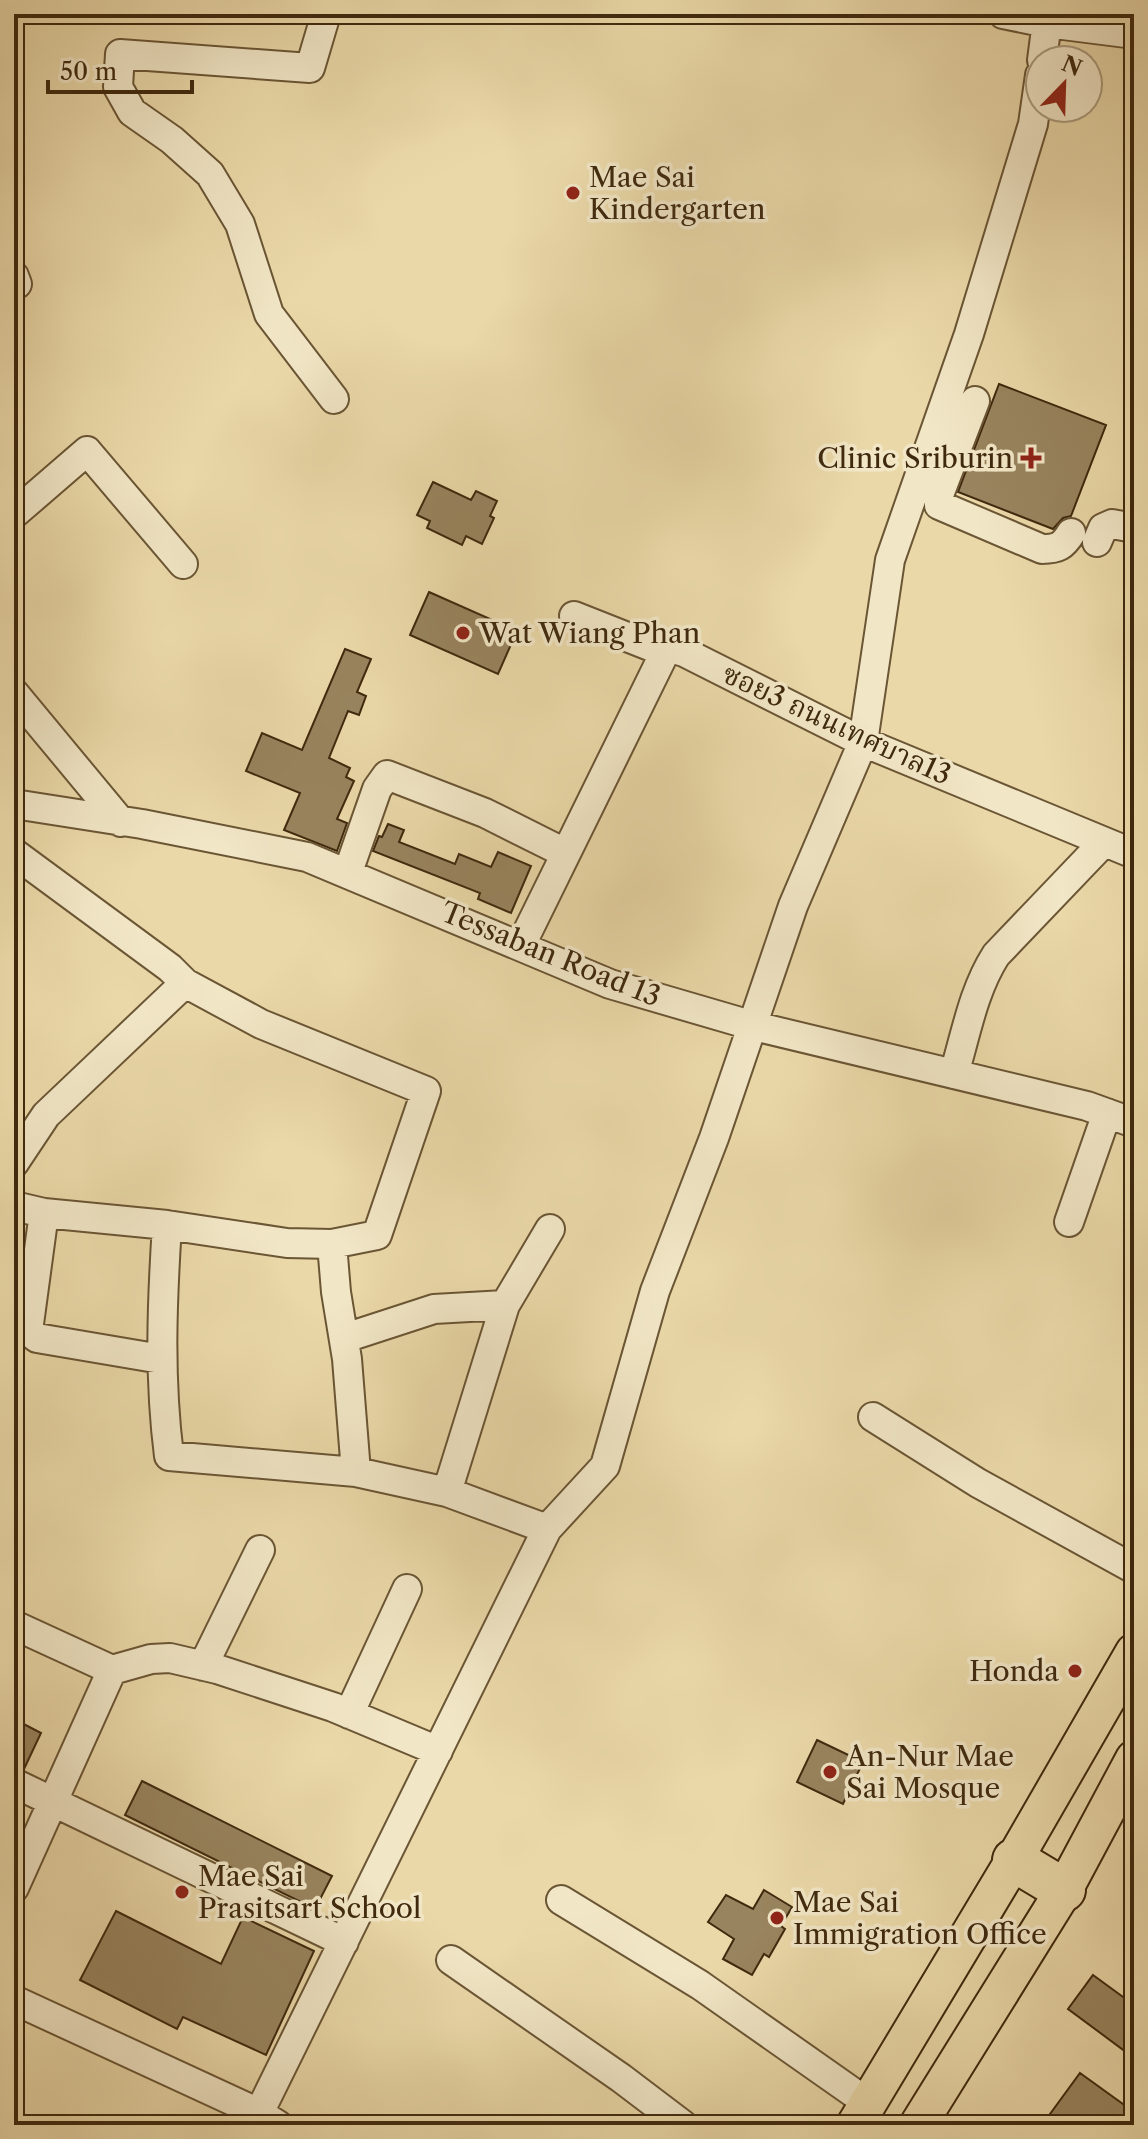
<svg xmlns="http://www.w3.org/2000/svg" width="1148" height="2139" font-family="'Libre Caslon Text','Noto Serif Thai',serif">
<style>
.building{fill:#98845e;stroke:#3f290e;stroke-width:2}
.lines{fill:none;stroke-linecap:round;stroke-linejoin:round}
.minor-casing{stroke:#6a5534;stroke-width:32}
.major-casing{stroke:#3f290e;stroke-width:40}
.highway-casing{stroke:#3f290e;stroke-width:46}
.minor{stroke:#f1e6c6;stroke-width:28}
.major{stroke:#ead8a8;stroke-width:36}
.highway{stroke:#ead8a8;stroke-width:42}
.poi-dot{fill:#8f2418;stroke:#f1e6c6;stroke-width:3}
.labels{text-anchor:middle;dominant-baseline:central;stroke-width:7;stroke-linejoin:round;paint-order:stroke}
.poi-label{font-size:28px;fill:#3f290e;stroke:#f1e6c6;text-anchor:start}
.street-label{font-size:28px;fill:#3f290e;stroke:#f1e6c6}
</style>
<rect width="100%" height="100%" fill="#ead8a8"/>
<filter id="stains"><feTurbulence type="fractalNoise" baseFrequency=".0025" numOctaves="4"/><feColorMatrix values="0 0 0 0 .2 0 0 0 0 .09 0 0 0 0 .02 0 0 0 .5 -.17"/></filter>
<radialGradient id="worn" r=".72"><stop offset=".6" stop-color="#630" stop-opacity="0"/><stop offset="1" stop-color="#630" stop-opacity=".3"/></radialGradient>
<path class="building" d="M999,384L1106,425L1071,516L1063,518L1053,529L958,492Z
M433,482L471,500L476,491L497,501L490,516L494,518L482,544L466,536L462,545L427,528L430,521L417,515Z
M429,592L517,631L498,674L410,635Z
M345,649L371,659L357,692L366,696L359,715L348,711L329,758L350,768L346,777L354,781L337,819L347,823L337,851L284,830L300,793L246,771L262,733L302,750Z
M388,824L404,830L399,842L455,864L459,854L491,867L498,852L531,866L511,913L478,899L480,893L373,851L379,836L382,837Z
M14,1719L41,1733L24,1769L14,1766Z
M817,1740L863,1762L843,1804L797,1782Z
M142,1781L332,1876L315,1909L125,1815Z
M764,1890L792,1907L781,1926L785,1929L769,1957L764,1954L752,1975L723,1959L734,1939L708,1922L726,1895L753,1909Z
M116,1911L221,1964L243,1917L314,1951L266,2055L183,2017L177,2029L80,1980Z
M1093,1975L1134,2005V2041L1126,2052L1068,2009Z
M1080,2073L1134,2112V2125H1042Z"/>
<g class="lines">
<g class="minor-casing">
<path id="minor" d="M326,14L310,68L120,54L118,87L132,112L172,140L210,174L240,224L269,314L334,399
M1003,14L1047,23L1134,34
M1042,60L1048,14
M14,276L17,284
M975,401L939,495V505L1042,549C1058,549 1063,546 1071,533
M14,514L87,451L183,564
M1097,542L1103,528L1112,524L1134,528
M574,616L665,652
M14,693L121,822
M14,804L142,824L307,857L610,984L754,1026L1087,1106L1134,1123
M14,853L170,968L185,983L261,1024L426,1091L377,1235L332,1244L287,1243L167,1225L44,1213L14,1206
M348,872L377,789L387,775L485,813L565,853
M521,945L665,652L671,648L684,652L863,742L1134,854
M954,1074C966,1034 973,991 996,955L1104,842
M14,1163L46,1115L185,983
M44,1213L28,1331L37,1338L161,1359
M1069,1222L1107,1113
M167,1225C162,1303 159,1378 169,1456L356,1472L447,1492L547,1529
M332,1244L336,1292L347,1359L356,1472
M345,1338L434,1309L505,1305
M873,1417L978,1483L1134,1569
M447,1492L505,1305L550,1229
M14,1625L112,1670L151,1659L170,1658L217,1669L333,1707L438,1751
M203,1666L260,1550
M349,1714L407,1589
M14,1783L344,1942
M14,1888L112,1670
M561,1900L700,1985L868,2103
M451,1960L621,2078L683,2125
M14,2000L259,2113L278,2125
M259,2113L547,1529L605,1466L655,1291L714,1138L793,906L863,742L890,560L969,334L1033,124L1040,75"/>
</g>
<g class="major-casing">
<path id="major" d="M855,2125L1014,1860L1134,1652
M918,2125L1064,1890L1134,1759"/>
</g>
<g class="highway-casing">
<path id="highway" d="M1014,1860L1064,1890"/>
</g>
<use href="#minor" class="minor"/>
<use href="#major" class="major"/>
<use href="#highway" class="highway"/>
</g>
<g class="poi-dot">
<circle cx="573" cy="193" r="8"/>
<path d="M1027 446h8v8h8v8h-8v8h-8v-8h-8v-8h8z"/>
<circle cx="463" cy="633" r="8"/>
<circle cx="1075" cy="1671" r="8"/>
<circle cx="830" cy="1772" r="8"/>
<circle cx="182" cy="1892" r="8"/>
<circle cx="777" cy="1918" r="8"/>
</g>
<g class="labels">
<g class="poi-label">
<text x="589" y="177">Mae Sai<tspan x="589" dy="32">Kindergarten</tspan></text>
<text x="1013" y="458" text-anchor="end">Clinic Sriburin</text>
<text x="479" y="633">Wat Wiang Phan</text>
<text x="1059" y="1671" text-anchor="end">Honda</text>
<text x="846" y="1756">An-Nur Mae<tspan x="846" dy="32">Sai Mosque</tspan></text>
<text x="198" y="1876">Mae Sai<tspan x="198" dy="32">Prasitsart School</tspan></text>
<text x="793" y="1902">Mae Sai<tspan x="793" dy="32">Immigration Office</tspan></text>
</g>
<g class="street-label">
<text transform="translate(837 724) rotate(25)">ซอย3 ถนนเทศบาล13</text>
<text transform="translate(551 954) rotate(22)">Tessaban Road 13</text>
</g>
</g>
<rect width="1148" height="2139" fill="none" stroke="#ead8a8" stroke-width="48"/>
<rect x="16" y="16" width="1116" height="2107" fill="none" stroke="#3f290e" stroke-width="4"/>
<rect x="24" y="24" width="1100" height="2091" fill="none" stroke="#3f290e" stroke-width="2"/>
<g transform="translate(1064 84) rotate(23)"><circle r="38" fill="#f1e6c6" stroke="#aa9a7c" stroke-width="2"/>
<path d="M0-6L14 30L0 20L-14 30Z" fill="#8f2418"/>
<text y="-12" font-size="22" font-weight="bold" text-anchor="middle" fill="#3f290e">N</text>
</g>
<path d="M48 80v12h144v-12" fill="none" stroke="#3f290e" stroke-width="4"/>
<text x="60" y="80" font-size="24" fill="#3f290e" stroke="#f1e6c6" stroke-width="6" paint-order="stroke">50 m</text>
<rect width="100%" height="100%" filter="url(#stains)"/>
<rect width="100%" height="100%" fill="url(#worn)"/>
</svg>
